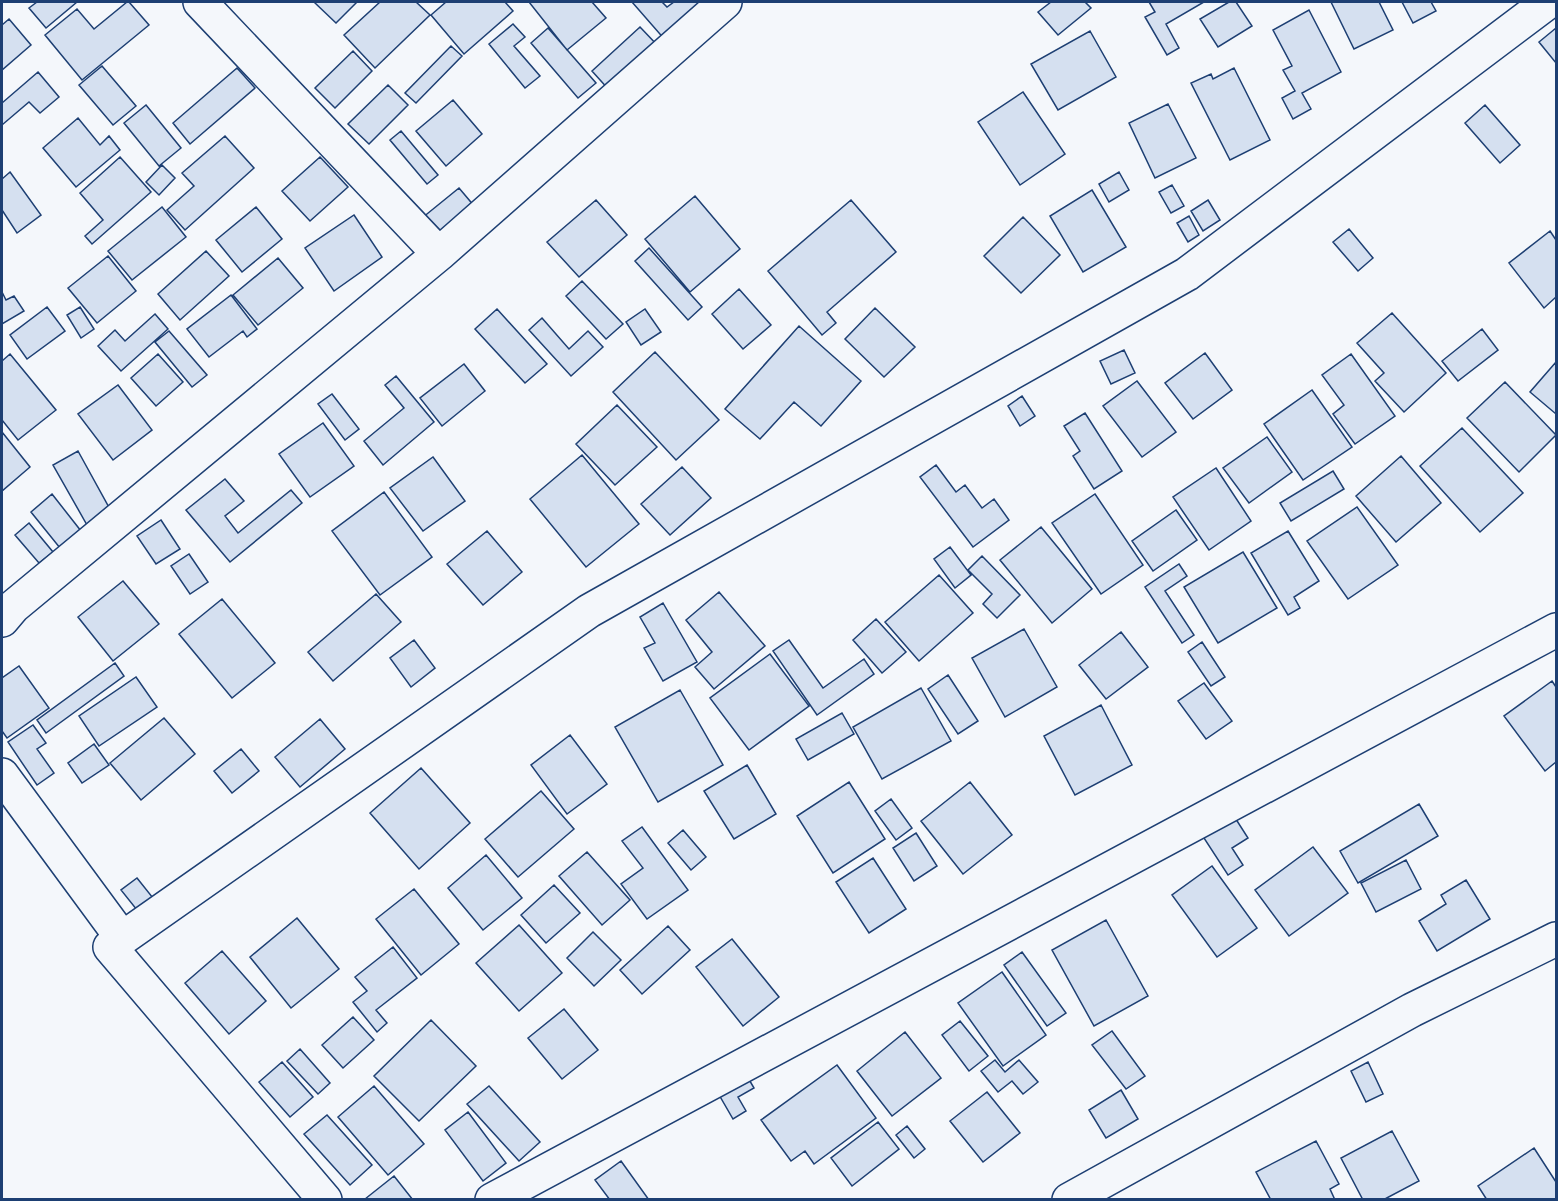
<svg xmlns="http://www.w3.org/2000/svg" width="1558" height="1201" font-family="'Libre Baskerville',serif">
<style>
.building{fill:#d5e0f0;stroke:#1d3f73;stroke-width:1.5}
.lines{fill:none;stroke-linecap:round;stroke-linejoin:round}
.minor-casing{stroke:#1d3f73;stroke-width:36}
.minor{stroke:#f4f7fb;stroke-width:33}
</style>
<rect width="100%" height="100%" fill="#f4f7fb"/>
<path class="building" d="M37,2H77L46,28L29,8Z
M127,2H129L149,25L82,80L45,35L77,9L94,29Z
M314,2H357L336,23Z
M380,2H416L430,15L375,68L344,35Z
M446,2H505L513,11L464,54L431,15Z
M529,2H592L606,18L567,50Z
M632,2H662L667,7L674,2H711L666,41Z
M1051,2H1085L1091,8L1058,35L1038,12Z
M1149,2H1204L1166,24L1179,48L1167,55L1145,17L1155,12Z
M1229,2H1236L1252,26L1218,47L1200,19Z
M1331,2H1379L1393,30L1354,49Z
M1402,2H1431L1436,11L1413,23Z
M1309,10L1341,72L1302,93L1311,109L1293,119L1282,98L1295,91L1283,70L1292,66L1273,30Z
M9,19L31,45L2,70V25Z
M513,24L525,37L514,46L540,76L525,88L489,44Z
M640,27L659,47L610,91L592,71Z
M548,28L596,83L578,98L531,43Z
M1556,28V63L1539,42Z
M1090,31L1116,77L1058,110L1031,64Z
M451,46L462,56L416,103L405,93Z
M353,51L372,71L335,108L315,88Z
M102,66L136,106L113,125L79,85Z
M237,68L255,88L190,144L173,123Z
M1234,68L1270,140L1230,160L1191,83L1211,74L1213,79Z
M38,72L59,97L40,113L29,102L2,125V103Z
M388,85L408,105L369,144L348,124Z
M1023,92L1065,154L1020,185L978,122Z
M453,100L482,134L446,166L416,131Z
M1168,104L1196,158L1155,178L1129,123Z
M146,105L181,148L159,166L124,123Z
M1485,105L1520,145L1500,163L1465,123Z
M78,118L100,145L109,136L120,150L76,187L43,148Z
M401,131L438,175L427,184L390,140Z
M225,136L254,168L185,230L167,210L194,186L182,173Z
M120,157L151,192L92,244L85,236L103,220L80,193Z
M320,157L348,187L310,221L282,191Z
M162,165L175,178L159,195L146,182Z
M10,172L41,215L17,233L2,210V179Z
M1119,172L1129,190L1109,202L1099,184Z
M1172,185L1184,206L1171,213L1159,192Z
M459,188L475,207L438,237L422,218Z
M1092,190L1126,247L1083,272L1050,216Z
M695,196L740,249L690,292L645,239Z
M596,200L627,235L579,277L547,242Z
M851,200L896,252L827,312L836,323L822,335L768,271Z
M1208,200L1220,220L1203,231L1191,211Z
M162,207L186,237L132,280L108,251Z
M256,207L282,239L242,272L216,240Z
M354,215L382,257L334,291L305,248Z
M1189,216L1199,235L1188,242L1177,223Z
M1023,217L1060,255L1021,293L984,256Z
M1349,229L1373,258L1358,271L1333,242Z
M1550,231L1556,240V297L1544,308L1509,263Z
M649,248L702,307L688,320L635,261Z
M206,251L229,276L180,320L158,294Z
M108,256L136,291L97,323L68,288Z
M278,258L303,288L258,325L233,295Z
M582,281L623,324L606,339L566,296Z
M739,289L771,325L743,349L712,314Z
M2,292L6,300L14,296L24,311L2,324Z
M231,295L257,329L247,337L243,331L209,357L187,329Z
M47,307L65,331L27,359L10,335Z
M80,307L94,329L81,338L67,315Z
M875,308L915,347L884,377L845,339Z
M497,309L547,364L525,383L475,329Z
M645,309L661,332L641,345L626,322Z
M1392,313L1446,373L1404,412L1375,381L1384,373L1357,343Z
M155,314L168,329L121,371L98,346L115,330L125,341Z
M542,318L569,349L588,331L603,347L571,376L529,330Z
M799,326L861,381L821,426L794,402L760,439L725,409Z
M1482,329L1498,350L1458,381L1442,361Z
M169,331L207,375L192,387L155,342Z
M1124,350L1135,373L1111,384L1100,361Z
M655,352L719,420L676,460L613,392Z
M1205,353L1232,390L1193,419L1165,383Z
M10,354L56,410L18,440L2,420V361Z
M158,354L183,382L156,406L131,378Z
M1351,354L1395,416L1355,444L1333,414L1344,405L1322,375Z
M1556,362V414L1530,392Z
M464,364L485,391L442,426L420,398Z
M396,376L434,422L383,465L364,441L404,408L385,385Z
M1137,381L1176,432L1142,457L1103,406Z
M1505,382L1556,435L1519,472L1467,418Z
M118,385L152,430L113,460L78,414Z
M1312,390L1352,447L1303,480L1264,424Z
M332,394L359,429L345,440L318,404Z
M1022,396L1035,416L1020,426L1008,406Z
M617,405L657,447L615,485L576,444Z
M1085,413L1122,471L1094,489L1073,456L1080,451L1064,426Z
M323,423L354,466L310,497L279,454Z
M1462,428L1523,493L1480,532L1420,466Z
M2,432L30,467L2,491Z
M1267,437L1292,472L1249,503L1223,468Z
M78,451L111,511L87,525L53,465Z
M582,455L639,524L586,567L530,499Z
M1401,456L1441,503L1396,542L1356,496Z
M433,457L465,501L423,531L390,488Z
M936,465L956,492L965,485L982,508L994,499L1009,520L973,547L920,477Z
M682,467L711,498L670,535L641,504Z
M1216,468L1251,521L1209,550L1173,497Z
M1333,471L1344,489L1291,521L1280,503Z
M225,479L244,501L225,516L238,533L291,490L302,503L230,562L186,510Z
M384,492L432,557L380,595L332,531Z
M52,494L81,531L60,548L31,512Z
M1095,494L1143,565L1101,594L1052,523Z
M1357,507L1398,565L1348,599L1307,541Z
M1176,510L1197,540L1153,571L1132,541Z
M161,520L180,549L156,564L137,536Z
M29,523L53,552L39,563L15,535Z
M1041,527L1092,589L1052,623L1000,560Z
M487,531L522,572L483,605L447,564Z
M1288,531L1319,581L1294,597L1300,608L1288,615L1251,553Z
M950,547L971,575L955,588L934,559Z
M1243,552L1277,608L1218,643L1184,587Z
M189,554L208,582L190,594L171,566Z
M982,556L1020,595L997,618L983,604L992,594L968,570Z
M1179,564L1187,576L1165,591L1194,635L1182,643L1145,587Z
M939,575L973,613L919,661L885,622Z
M123,581L159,624L113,661L78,617Z
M719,592L765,646L714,689L695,667L712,652L686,620Z
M376,594L401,622L333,681L308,652Z
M222,599L275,663L232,698L179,634Z
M663,603L697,662L663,681L644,648L655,643L640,617Z
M876,619L906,652L882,673L853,640Z
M1024,629L1057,687L1005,717L972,658Z
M1121,632L1148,667L1106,699L1079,665Z
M414,640L435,668L411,687L390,658Z
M789,640L823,688L864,659L874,674L817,715L773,651Z
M1202,642L1225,677L1211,686L1188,652Z
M770,654L809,706L749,750L710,698Z
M115,663L124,676L46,733L37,720Z
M19,666L49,708L7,738L2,731V678Z
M948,675L978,721L958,734L928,689Z
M136,677L157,707L99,746L79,716Z
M1552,681L1556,687V762L1545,771L1504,716Z
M1204,683L1232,721L1206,739L1178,701Z
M921,688L951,741L882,779L853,727Z
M680,690L723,765L658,802L615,727Z
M1101,705L1132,765L1075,795L1044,736Z
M842,713L854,734L808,760L796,739Z
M164,718L195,754L141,800L110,763Z
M320,719L345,749L300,787L275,757Z
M33,725L46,743L37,749L54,773L37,785L8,742Z
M570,735L607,784L567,814L531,765Z
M94,744L109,765L82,783L68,763Z
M241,749L259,771L232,793L214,771Z
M747,765L776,814L734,839L704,791Z
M421,768L470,823L419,869L370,813Z
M849,782L885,839L833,873L797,816Z
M970,782L1012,835L963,874L921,821Z
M541,791L574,829L518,877L485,839Z
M891,799L912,828L896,840L875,811Z
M1419,804L1438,836L1358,883L1340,851Z
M1232,813L1248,838L1232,848L1243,865L1228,875L1202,835Z
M642,827L688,890L647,919L621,884L643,868L622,841Z
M683,830L706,857L691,870L668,843Z
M916,833L937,866L914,881L893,848Z
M1313,847L1348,893L1289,936L1255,890Z
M587,852L630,900L602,925L559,876Z
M486,855L522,898L483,930L448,888Z
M873,858L906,909L869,933L836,882Z
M1406,860L1421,889L1376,912L1361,883Z
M1212,866L1257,928L1217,957L1172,895Z
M137,878L153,898L137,910L121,890Z
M1466,880L1490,919L1437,951L1419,921L1446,904L1441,895Z
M554,885L580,913L546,943L521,915Z
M414,889L459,944L421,975L376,919Z
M297,918L339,969L291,1008L250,957Z
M1106,920L1148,996L1094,1026L1052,950Z
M519,925L562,973L519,1011L476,963Z
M668,926L690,950L642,994L620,970Z
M593,932L621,960L594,986L567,958Z
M732,939L779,997L743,1026L696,967Z
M393,947L417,978L376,1010L387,1023L377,1032L353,1002L367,991L355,977Z
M222,951L266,1001L229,1034L185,983Z
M1022,952L1066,1013L1047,1026L1004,965Z
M1002,972L1046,1035L1003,1066L958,1003Z
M564,1009L598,1050L562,1079L528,1038Z
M353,1017L374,1040L343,1068L322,1045Z
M431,1020L476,1066L419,1121L374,1076Z
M960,1021L988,1056L969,1071L942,1035Z
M1112,1031L1145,1076L1126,1089L1092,1045Z
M905,1032L941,1078L892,1116L857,1071Z
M300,1049L330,1083L318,1094L287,1061Z
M995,1060L1005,1072L1019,1060L1038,1082L1023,1094L1012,1081L998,1092L981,1071Z
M282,1062L313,1097L290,1117L259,1082Z
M1368,1062L1383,1094L1366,1102L1351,1071Z
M837,1065L876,1118L814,1164L805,1151L791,1161L761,1120Z
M747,1076L754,1088L738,1097L746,1111L733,1119L718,1093Z
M374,1086L424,1144L388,1175L338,1117Z
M489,1086L540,1142L519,1161L467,1104Z
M1121,1090L1138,1119L1106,1138L1089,1110Z
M987,1092L1020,1133L983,1162L950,1121Z
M468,1112L506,1163L483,1181L445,1130Z
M327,1115L372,1165L350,1185L304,1134Z
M878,1122L899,1149L852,1186L831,1158Z
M907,1126L925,1149L914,1158L896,1135Z
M1392,1131L1419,1181L1383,1200H1363L1341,1158Z
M1316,1141L1339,1184L1330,1189L1335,1200H1271L1256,1172Z
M1534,1148L1556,1182V1200H1487L1478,1186Z
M621,1161L649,1200H610L595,1180Z
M394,1176L413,1200H365V1199Z"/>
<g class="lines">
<g class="minor-casing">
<path id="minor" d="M200,2L439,254
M2,620L13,607L439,254L725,2
M2,775L122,938
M325,1200L110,947L589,611L1187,274L1548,2
M492,1200L1556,630
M1069,1200L1412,1010L1556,939"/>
</g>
<use href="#minor" class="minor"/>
</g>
<rect width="1558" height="1201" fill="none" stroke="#1d3f73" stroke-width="6"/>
</svg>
